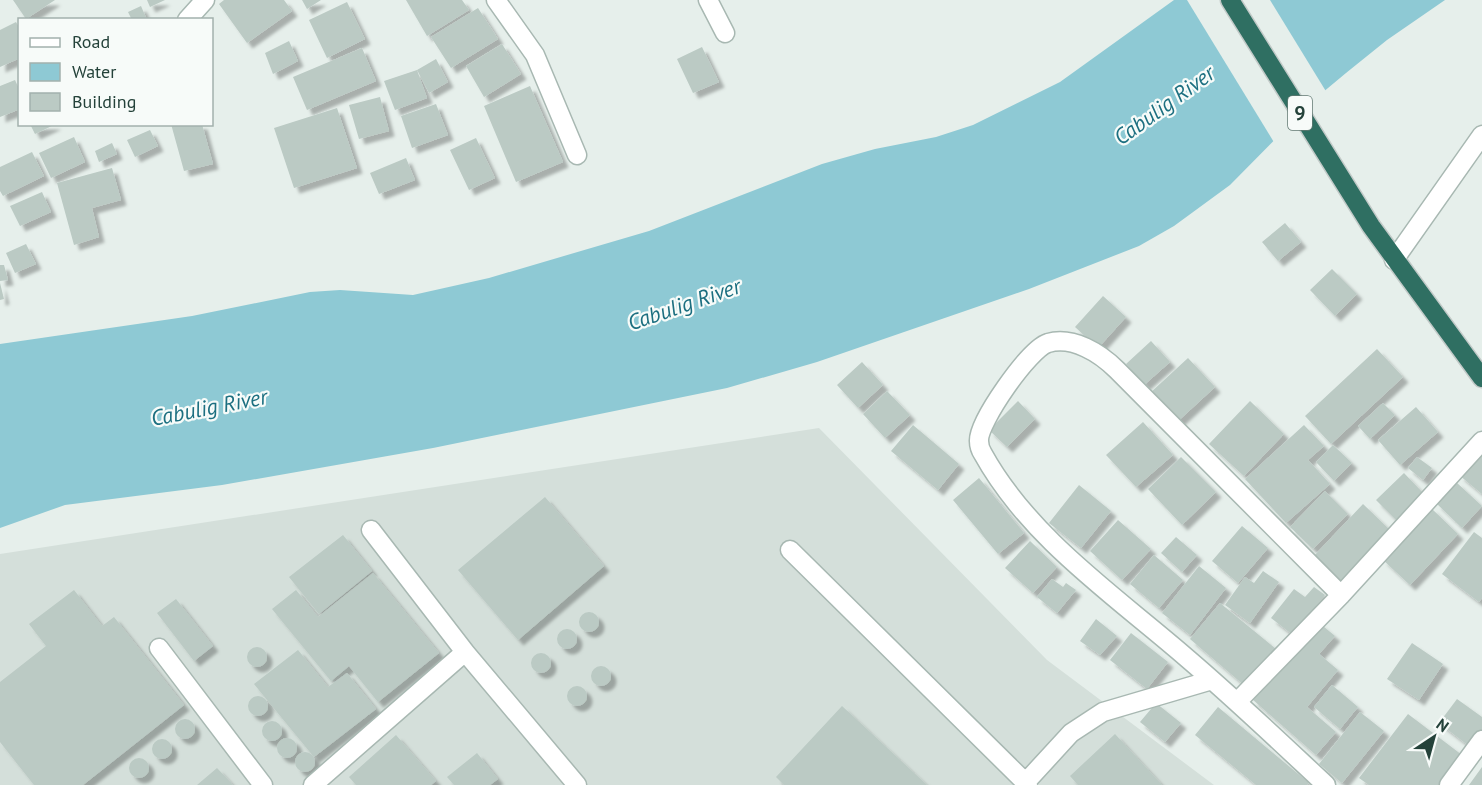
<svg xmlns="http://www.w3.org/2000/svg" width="1482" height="785" font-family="'PT Sans',sans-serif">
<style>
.built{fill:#d4dfda}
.water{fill:#8ec9d4}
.pier{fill:#e6efeb}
.building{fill:#bbcac4;filter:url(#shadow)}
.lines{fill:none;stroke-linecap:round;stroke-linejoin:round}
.minor-casing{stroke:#a8b8b2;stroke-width:21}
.highway-casing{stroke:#c2cac8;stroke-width:21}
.minor{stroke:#fff;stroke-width:18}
.highway{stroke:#2f6f62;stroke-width:18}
.labels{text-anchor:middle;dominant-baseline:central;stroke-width:4.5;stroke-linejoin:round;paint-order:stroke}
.shield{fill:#f7fbf9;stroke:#637a73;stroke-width:1.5}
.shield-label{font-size:20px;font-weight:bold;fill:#24423a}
.water-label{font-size:22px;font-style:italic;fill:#1c6f80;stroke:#f7fbf9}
</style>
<defs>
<filter id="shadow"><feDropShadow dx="5.5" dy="5.5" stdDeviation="1.5" flood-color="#0004"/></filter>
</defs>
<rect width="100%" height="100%" fill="#e6efeb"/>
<path class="built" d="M819,428L1047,660L1214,785H0V554Z"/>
<path class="water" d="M1174,0H1445L1387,40L1346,73L1316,98L1230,185L1174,226L1139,246L1029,289L817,362L727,388L433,448L222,485L65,505L0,528V344L192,316L310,292L340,290L413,295L489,278L649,231L822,164L875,149L936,137L973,125L1060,82Z"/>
<path class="pier" d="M1187,0H1270L1327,93L1275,144Z"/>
<path class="building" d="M13,0H55L26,19Z
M147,0H165L150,7Z
M224,0H284L292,11L247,43L219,4Z
M302,0H321L307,9Z
M406,0H462L469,10L427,36Z
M347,2L365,39L327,58L309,20Z
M141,6L147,20H132L128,12Z
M478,8L498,39L451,68L431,37Z
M16,22L20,29V58L0,67V30Z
M289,41L298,61L273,74L265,53Z
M502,44L521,74L484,97L466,66Z
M702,47L719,82L693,93L677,59Z
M362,48L376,81L307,110L293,77Z
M436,59L448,82L429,93L417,70L427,98L395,110L384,81L417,70Z
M15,80L20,91V109L0,117V86Z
M530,86L563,162L516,182L484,106Z
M380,97L389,131L359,139L349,105Z
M436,104L448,135L412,148L401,116Z
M337,108L357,168L294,188L274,128Z
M30,124H56L35,134Z
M171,124H202L213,164L184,171Z
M150,130L158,146L135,157L127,140Z
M74,137L85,162L51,178L39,153Z
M476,138L495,178L469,190L450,150Z
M112,143L117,154L99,162L95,151Z
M32,152L44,176L3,196L0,191V167Z
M406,158L415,180L379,194L370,173Z
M112,168L121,200L92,208L99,237L74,245L57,183Z
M42,192L51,212L20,226L10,206Z
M1285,223L1301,242L1278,261L1262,242Z
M26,244L36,264L15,273L6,253Z
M0,265H4L8,280L0,281Z
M1332,269L1357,294L1335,316L1310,290Z
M0,283L4,299L0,300Z
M1103,296L1126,317L1098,348L1075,327Z
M1151,341L1170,362L1144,385L1126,364Z
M1377,349L1403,377L1331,444L1305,416Z
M1188,358L1215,387L1177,422L1150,393Z
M862,362L883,385L858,408L837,385Z
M887,391L910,415L885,438L863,414Z
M1018,401L1035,419L1007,447L989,430Z
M1250,401L1284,434L1244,476L1209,444Z
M1383,403L1395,415L1370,439L1358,426Z
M1416,407L1438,432L1400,465L1378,440Z
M1143,422L1173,455L1136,487L1106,455Z
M913,425L959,464L938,490L891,451Z
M1304,425L1324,446L1308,460L1330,484L1286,523L1245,479Z
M1333,445L1352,463L1334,481L1316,462Z
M1482,447V494L1459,475Z
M1181,457L1216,492L1182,525L1148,489Z
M1417,457L1432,468L1423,480L1408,468Z
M1404,473L1423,493L1396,520L1376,500Z
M979,478L1024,533L998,554L953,500Z
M1456,482L1482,506L1462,528L1436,503Z
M1079,485L1111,511L1081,548L1049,523Z
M1325,491L1348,514L1313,549L1290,527Z
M545,497L604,566L518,640L458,570Z
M1363,504L1392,532L1343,583L1314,556Z
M1431,508L1458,534L1410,585L1382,559Z
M1118,520L1151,549L1122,580L1090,551Z
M1242,526L1268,548L1238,583L1212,561Z
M1474,532L1482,538V598L1479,602L1442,574Z
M343,535L372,571L319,614L289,577Z
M1176,537L1197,555L1182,572L1161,553Z
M1030,541L1057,567L1033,593L1005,568Z
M1154,555L1183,580L1159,608L1130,584Z
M1199,566L1226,588L1190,635L1162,613Z
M1263,571L1279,582L1250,623L1225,605L1245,577L1254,583Z
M373,573L439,653L378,702L349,666L331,681L272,609L296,590L318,617Z
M1052,579L1063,587L1066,583L1076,590L1057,613L1037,597Z
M1314,587L1325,595L1293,635L1271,618L1294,589L1305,597Z
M74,590L102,626L114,617L184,705L83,785H34L0,742V682L46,646L29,624Z
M176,599L213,646L194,661L157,613Z
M1220,603L1276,649L1245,686L1190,639Z
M579 622a10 10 0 1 1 20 0a10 10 0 1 1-20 0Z
M1096,619L1117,636L1100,655L1080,641Z
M1318,622L1335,636L1319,654L1338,670L1307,707L1336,732L1316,755L1252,699Z
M557 639a10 10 0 1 1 20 0a10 10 0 1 1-20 0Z
M1131,633L1168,662L1147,689L1110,660Z
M1412,643L1443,664L1419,700L1387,679Z
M247 657a10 10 0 1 1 20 0a10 10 0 1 1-20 0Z
M298,650L328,687L347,673L376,709L314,757L254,684Z
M531 663a10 10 0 1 1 20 0a10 10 0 1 1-20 0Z
M591 676a10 10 0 1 1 20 0a10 10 0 1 1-20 0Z
M1332,685L1358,707L1340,729L1314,707Z
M567 696a10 10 0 1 1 20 0a10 10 0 1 1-20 0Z
M248 706a10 10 0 1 1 20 0a10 10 0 1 1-20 0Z
M1457,699L1482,717V729L1469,746L1439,723Z
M1156,703L1181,723L1165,742L1140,722Z
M842,706L927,785H784L776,777Z
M1218,707L1309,783L1307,785H1256L1195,735Z
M1360,712L1384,731L1342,783L1319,764Z
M1408,714L1462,755L1439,785H1369L1359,778Z
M175 729a10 10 0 1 1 20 0a10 10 0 1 1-20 0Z
M262 731a10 10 0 1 1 20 0a10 10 0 1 1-20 0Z
M1115,734L1162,785H1078L1070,776Z
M396,735L436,781L431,785H356L349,777Z
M277 748a10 10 0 1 1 20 0a10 10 0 1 1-20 0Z
M152 749a10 10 0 1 1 20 0a10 10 0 1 1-20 0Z
M295 762a10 10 0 1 1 20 0a10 10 0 1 1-20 0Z
M477,753L498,779L490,785H454L447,777Z
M129 768a10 10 0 1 1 20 0a10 10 0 1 1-20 0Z
M1482,767V785H1469Z
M217,768L233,785H197Z"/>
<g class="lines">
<g class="minor-casing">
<path id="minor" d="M496,0L535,55L577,155
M708,0L725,33
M187,20L205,0
M1394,260L1482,135
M371,530L465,652
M790,550L1028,785
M159,648L263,785
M1237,702L1341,595L1482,441
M1026,782L1071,733L1103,712L1212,680
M313,785L465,652L577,785
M1326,785C1281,743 1236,700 1188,659C1117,597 1030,539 983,454C981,451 979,445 979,441C978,422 1029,349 1048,343C1073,336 1100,353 1117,370L1341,595
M1449,785L1482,740"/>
</g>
<g class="highway-casing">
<path id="highway" d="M1230,0L1371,226L1482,378"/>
</g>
<use href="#minor" class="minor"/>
<use href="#highway" class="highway"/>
</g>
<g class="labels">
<rect class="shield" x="1288" y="96" width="24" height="34" rx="4.5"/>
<g class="shield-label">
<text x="1300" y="113">9</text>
</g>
<g class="water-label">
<text transform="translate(1164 105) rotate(-36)">Cabulig River</text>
<text transform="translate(684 304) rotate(-19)">Cabulig River</text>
<text transform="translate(209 407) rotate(-11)">Cabulig River</text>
</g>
</g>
<rect x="18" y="18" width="195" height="108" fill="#f7fbf9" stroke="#a3b1ad" stroke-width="1.5"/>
<rect x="30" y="38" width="30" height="9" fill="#ffffff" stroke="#a3b1ad" stroke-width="1.5"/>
<text x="72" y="48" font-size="18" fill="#24423a">Road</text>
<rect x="30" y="63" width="30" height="18" fill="#8ec9d4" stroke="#a3b1ad" stroke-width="1.5"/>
<text x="72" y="78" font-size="18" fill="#24423a">Water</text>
<rect x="30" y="93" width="30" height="18" fill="#bbcac4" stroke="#a3b1ad" stroke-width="1.5"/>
<text x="72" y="108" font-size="18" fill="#24423a">Building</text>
<g transform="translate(1434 737) rotate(36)" stroke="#f7fbf9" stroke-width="4.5" paint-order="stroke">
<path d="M0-4.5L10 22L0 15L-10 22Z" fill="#24423a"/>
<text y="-9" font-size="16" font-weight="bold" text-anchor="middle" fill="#24423a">N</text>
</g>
</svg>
